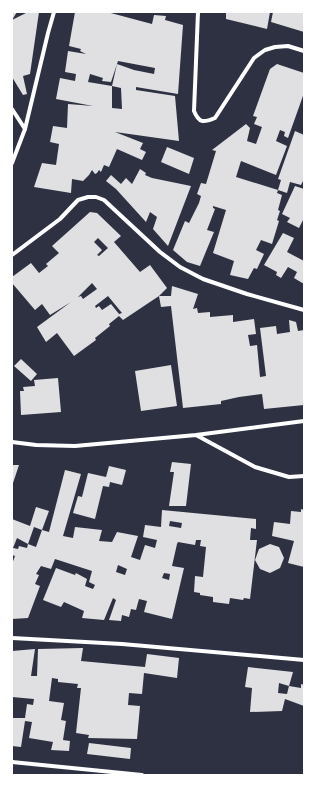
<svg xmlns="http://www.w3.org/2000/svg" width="316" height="787" font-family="'Public Sans',sans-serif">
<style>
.building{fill:#e0e0e3;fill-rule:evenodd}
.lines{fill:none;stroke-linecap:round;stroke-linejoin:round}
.minor{stroke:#fff;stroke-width:4}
</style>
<rect width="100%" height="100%" fill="#2d3142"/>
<path class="building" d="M12,12H17L12,20L28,12H39L30,74L23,76L27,94L23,95L12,77Z
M75,12H107L152,24L154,15L166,16L165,20L183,25L178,94L136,87V90L175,96L179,141L115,132L143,143L140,149L146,152L142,160L117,149L109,167L104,165L101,172L99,170L97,173L95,174L92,170L89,175L83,181L72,179L71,193L34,187L42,163L56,165L59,144L50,142L53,126L67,128L68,104L93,106L56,99L60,78L75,81L76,74L65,72L68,51L86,54L80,51L81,49L69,46ZM118,61L155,68L154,74L134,70L117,64L112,86L121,88L122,109L112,108V86L88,82L90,74L103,78L102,81L111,82Z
M226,12H270L267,29L226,19Z
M273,12H304V32L271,22Z
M277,64L304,73V93L288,138L284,136L285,132L280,130L276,141L287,146L276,175L241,161L236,177L278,190L281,180L278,179L295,131L304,135V181H303L301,185L290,182L287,193L278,190L277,193L282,195L278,210L280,211L277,220L279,221L272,244L261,240L256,250L264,254L257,269L254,268L248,279L230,275L234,261L213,253L226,210L213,206V208L215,209L207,230L214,232L200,266L187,262L173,250L185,221L189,223L199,203L201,196L197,194L201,183L206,184L216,151L212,150L246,124L250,128L247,141L256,144L262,127L254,124L257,117L253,116L270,69Z
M167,147L194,158L189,174L161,162Z
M140,169L146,173L145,175L152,178L191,186L168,246L153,229L157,217L150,212L146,222L116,189L106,181L111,175L121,184L126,178L132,184Z
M295,186L304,189V218L299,228L287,222L290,218L282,214Z
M90,212L97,213L121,236L114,242L140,272L150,265L167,288L159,296H171L172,286L198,294L193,309L197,308L198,313L210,312V317L233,315V322L254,319L256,334L248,335L250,346L257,345L260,377L266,376L260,328L276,326L277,334L290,332L289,320L296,322L298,331L304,330V405L264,409L262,394L239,397L221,401V404L183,408L171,306L161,307L159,296L123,320L119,316L109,324L110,326L95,338L96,340L74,356L57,333L46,342L37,327L71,302L50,315L42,304L35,310L12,283V277L31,263L39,273L48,266L46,264L59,253L52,246ZM98,238L108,248L99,256L97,255L102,250L94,242ZM92,283L97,289L83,299L81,296L78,297ZM108,296L122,313L119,314L111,304L102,310L99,306L96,308L95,306Z
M283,233L294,238L287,252L304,261V284L294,278L297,272L288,267L281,278L276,275L277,272L264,265Z
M21,359L37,374L31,381L14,366Z
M171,365L177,406L141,411L135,371Z
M58,378L61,412L21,415L20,391H24L23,387L35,386L34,380Z
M172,462L191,464L186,506H169L174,472H170Z
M12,465H19L12,486Z
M109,466L126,470L122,485L110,482L109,487L103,486L95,519L73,513L78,496L82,497L88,473L106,477Z
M65,470L81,474L63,536L73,538L75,527L102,530L99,541L112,542L117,532L138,536L131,557L140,560L145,545L155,548L157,540L143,537L145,525L161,527L162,510L256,519V529L251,528L250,540H257L250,599L244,598L243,600L230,598L229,604L213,602V597L200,595V593L194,592L195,576L203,577L206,547L200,546L201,540H196L195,545L178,542L177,544L172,566L184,568L172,619L144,612L147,601L139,599L136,610L131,609L129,617L122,615L121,621L109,620L116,600L113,598L104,620L82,618L84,611L64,602L61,607L43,600L56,568L75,575L76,573L87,579L85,586L93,589L95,585L89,582L92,571L55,559L51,569L41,566L36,574L39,575L35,584L40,586L28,618L12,619V564L15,556L12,555V519L30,526L36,507L49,511L42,530L34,527L28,544L17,538L13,548L18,549L19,546L27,548L28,544L36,547L42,530L49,532ZM170,521L182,523L181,528L169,526ZM118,565L127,569L125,575L116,572ZM164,573L170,574L169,580L162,578Z
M301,509L304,510V567L288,563L294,541L272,536L274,522L290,524L291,511L301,512Z
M270,544L279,547L284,558L280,568L270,573L260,569L255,560L259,549Z
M83,648L81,661L145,667L147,654L179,658L177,678L144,673L142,694L129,693L128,705L140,706L137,739L88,738L89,735L76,733L81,688H77L78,684L58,682V679L52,678L49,701L64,703L61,720L66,721L63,740L70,741L69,751L51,750L53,742L29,738L32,722L25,721L21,747L12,746V718H25L27,704L33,705L34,699L12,697V651L35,649L31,676H37L38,649Z
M248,667L293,672L289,686L279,683L278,693L287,694L289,686L301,688V684L304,685V706L285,699L282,711L250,712L252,688L245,687Z
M89,743L131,748L130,759L87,754Z"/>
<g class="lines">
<path class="minor" d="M198,12L194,111C199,123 203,123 215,118L254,58L265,50L275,47L288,46L304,51
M12,109L25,129
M12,163L25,129L48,33L54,12
M12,255L60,219L78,200L88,197H96L104,200L160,252L180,267L203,279L247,294L304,310
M196,435L255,467L289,477L304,476
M12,442L36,445L75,446L196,435L304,421
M12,638L122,644L304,660
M12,762L142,775"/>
</g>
<rect width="316" height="787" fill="none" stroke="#ffffff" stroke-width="26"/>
</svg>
